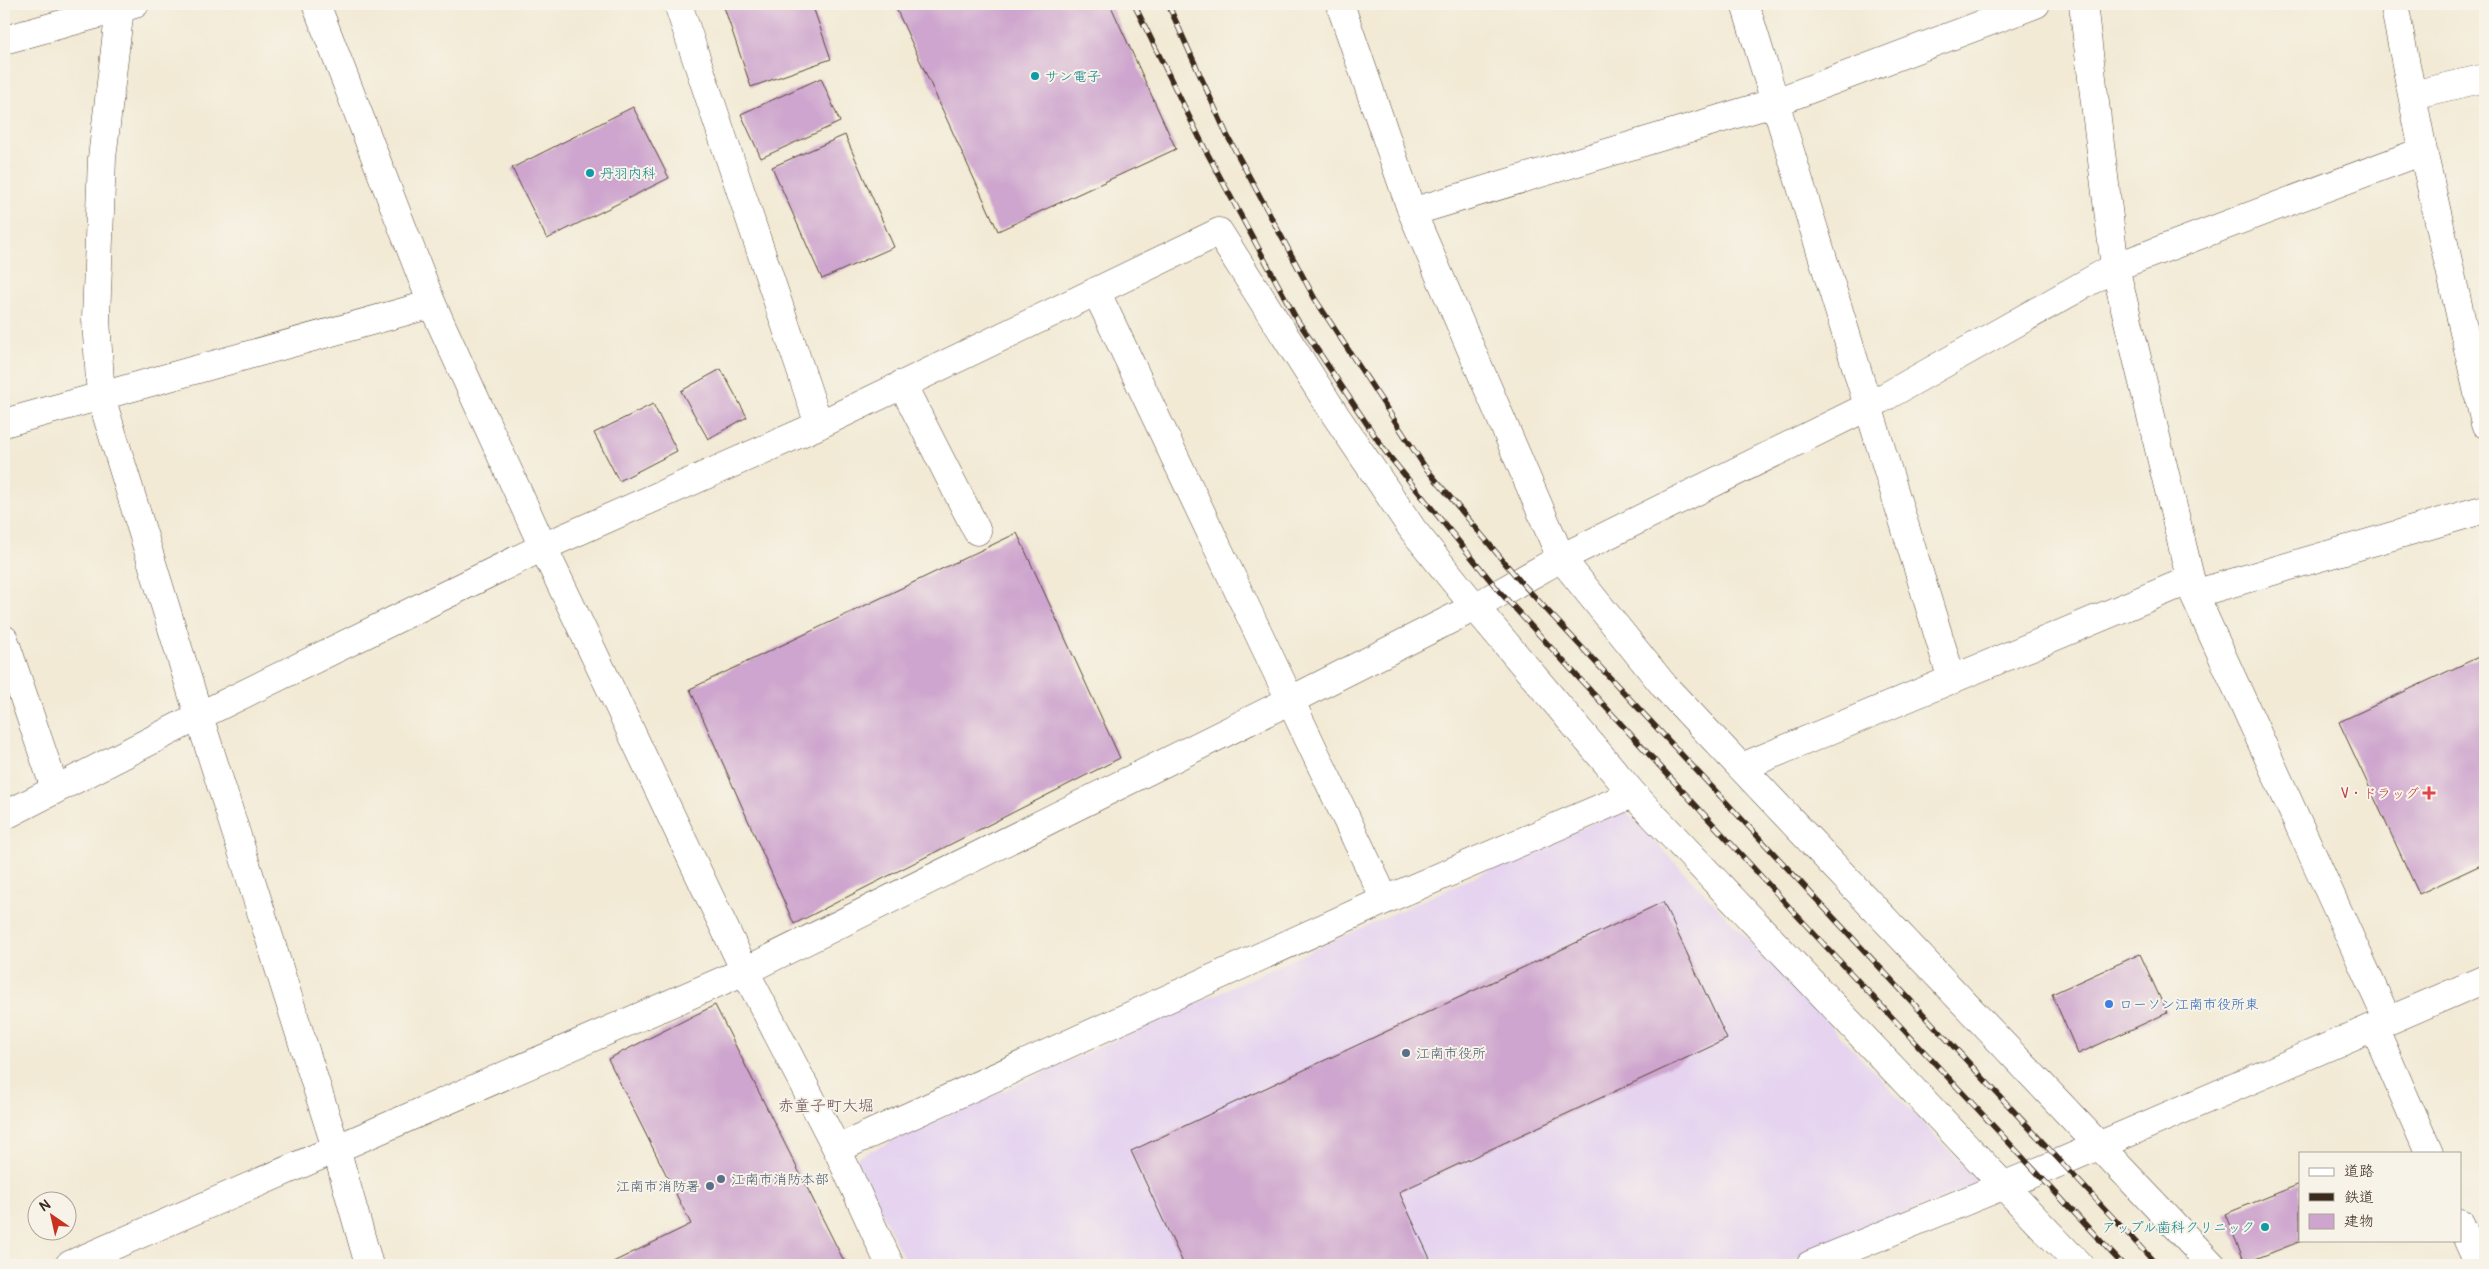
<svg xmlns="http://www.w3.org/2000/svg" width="2489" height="1269" font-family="Pangolin,'Klee One',sans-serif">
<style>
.built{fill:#e5d3f0}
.building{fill:#cea5ce}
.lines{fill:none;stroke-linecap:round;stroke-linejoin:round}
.minor-casing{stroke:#564739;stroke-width:29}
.minor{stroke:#fff;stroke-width:28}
.rail-casing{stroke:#3b2a1e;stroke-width:5.5}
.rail{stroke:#f7f3e8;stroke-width:4;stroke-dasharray:11;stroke-linecap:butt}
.culture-dot{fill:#0f9aa8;stroke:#f7f3e8;stroke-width:2}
.health-dot{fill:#e0444e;stroke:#f7f3e8;stroke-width:2}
.shop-dot{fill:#3f7fe0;stroke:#f7f3e8;stroke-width:2}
.service-dot{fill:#5c6f8a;stroke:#f7f3e8;stroke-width:2}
.labels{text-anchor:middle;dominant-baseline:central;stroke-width:4;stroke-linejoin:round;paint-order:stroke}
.culture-label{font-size:14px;fill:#0d838f;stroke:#f7f3e8;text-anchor:start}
.health-label{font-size:14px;fill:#be3a42;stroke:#f7f3e8;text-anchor:end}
.shop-label{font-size:14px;fill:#366cbe;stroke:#f7f3e8;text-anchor:start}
.service-label{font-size:14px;fill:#4e5e75;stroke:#f7f3e8;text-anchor:start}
.quarter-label{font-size:16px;fill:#6e555c;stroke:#f7f3e8}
</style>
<rect width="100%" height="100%" fill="#f7f3e8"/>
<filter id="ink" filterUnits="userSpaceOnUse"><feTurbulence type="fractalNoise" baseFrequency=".02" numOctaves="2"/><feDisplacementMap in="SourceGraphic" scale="10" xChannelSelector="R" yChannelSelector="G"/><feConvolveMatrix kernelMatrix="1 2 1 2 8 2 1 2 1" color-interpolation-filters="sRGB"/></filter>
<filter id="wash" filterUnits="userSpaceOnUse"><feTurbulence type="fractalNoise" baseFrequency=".0096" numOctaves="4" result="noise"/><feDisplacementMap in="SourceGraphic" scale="20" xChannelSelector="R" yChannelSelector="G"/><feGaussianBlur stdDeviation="1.12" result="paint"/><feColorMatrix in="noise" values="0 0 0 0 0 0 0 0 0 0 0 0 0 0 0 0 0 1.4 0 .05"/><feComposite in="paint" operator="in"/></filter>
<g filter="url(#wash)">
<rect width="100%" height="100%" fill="#f2ead5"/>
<path class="built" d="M1624,809L1980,1183L1781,1265H907L855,1158Z"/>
<g id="blocks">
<path class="building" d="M723,4H812L831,59L751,87Z
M894,4H1110L1176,149L998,231Z
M821,78L840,122L761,158L741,114Z
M633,107L669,178L547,239L512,168Z
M845,135L894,247L822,279L772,167Z
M721,369L747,417L708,439L681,391Z
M653,404L677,451L619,481L594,433Z
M1017,533L1120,758L794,924L690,689Z
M2485,654V863L2419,894L2339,722Z
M1663,902L1727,1039L1399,1192L1433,1265H1184L1131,1151Z
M2140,954L2167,1013L2078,1054L2052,994Z
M715,1005L846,1265H607L691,1224L608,1059Z
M2300,1184V1240H2304L2245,1263L2225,1214Z"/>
</g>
</g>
<g filter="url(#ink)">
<use href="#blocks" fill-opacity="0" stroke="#564739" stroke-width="1"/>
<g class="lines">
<g class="minor-casing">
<path id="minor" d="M316,4L432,304L543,547L745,971L837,1149L890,1265
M678,4L819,425
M1340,4L1412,212L1561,558L1665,687L2212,1265
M1745,4L1952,680
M2083,4L2115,267L2194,594L2388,1021
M2394,4L2412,95
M120,8L102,158L96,319L101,397L199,716L336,1148L369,1265
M4,40L135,4
M2423,151L2485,424
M1412,212L1776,102L2036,4
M1096,291L1385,900
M902,384L977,531
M4,423L432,304
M2194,594L2485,509
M4,639L55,789
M1742,767L2190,580
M4,816L199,716L543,547L819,425L1219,232L1336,416L1413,530L1475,607L1633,794L2079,1265
M2374,1027L2429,1153
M837,1149L1385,900L1633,794
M2460,1223L2479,1265
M69,1265L745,971L1289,701L1475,607L1561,558L1869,406L2115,267L2423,151L2412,95L2485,78
M1810,1265L2061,1162L2485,979"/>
</g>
<use href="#minor" class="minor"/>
<g class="rail-casing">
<path id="rail" d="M1134,4L1205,149L1296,318L1385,451L1499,591L1791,909L2123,1265
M1168,4L1227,135L1315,299L1425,467L1520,581L2157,1265"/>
</g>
<use href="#rail" class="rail"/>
</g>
</g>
<g class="culture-dot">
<circle cx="1035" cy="76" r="5"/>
<circle cx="590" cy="173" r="5"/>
<circle cx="2265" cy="1227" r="5"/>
</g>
<path class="health-dot" d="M2426.5 785.5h5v5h5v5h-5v5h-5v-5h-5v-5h5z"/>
<circle class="shop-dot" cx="2109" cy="1004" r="5"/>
<g class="service-dot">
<circle cx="1406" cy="1053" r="5"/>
<circle cx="721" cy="1179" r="5"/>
<circle cx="710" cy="1186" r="5"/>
</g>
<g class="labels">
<g class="culture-label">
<text x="1045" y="76">サン電子</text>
<text x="600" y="173">丹羽内科</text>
<text x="2255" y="1227" text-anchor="end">アップル歯科クリニック</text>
</g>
<g class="health-label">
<text x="2419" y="793">V・ドラッグ</text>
</g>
<g class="shop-label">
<text x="2119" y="1004">ローソン江南市役所東</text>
</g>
<g class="service-label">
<text x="1416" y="1053">江南市役所</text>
<text x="731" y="1179">江南市消防本部</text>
<text x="700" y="1186" text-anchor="end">江南市消防署</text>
</g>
<g class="quarter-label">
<text x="826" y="1106">赤童子町大堀</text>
</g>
</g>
<rect width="2489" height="1269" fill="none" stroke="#f7f3e8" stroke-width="20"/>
<rect x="2299" y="1152" width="162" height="90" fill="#f7f3e8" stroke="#aca397"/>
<rect x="2309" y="1168" width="25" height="8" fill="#ffffff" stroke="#aca397"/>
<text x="2344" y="1176" font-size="15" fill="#3b2a1e">道路</text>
<rect x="2309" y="1193" width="25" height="8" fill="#3b2a1e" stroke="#aca397"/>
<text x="2344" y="1202" font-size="15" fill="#3b2a1e">鉄道</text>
<rect x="2309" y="1214" width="25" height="15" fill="#cea5ce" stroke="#aca397"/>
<text x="2344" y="1226" font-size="15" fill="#3b2a1e">建物</text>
<g transform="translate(52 1216) rotate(326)"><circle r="24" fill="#f7f3e8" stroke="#aca397"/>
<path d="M0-4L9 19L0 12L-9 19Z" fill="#c8321e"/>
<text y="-8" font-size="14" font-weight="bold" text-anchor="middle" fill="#3b2a1e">N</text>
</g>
</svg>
